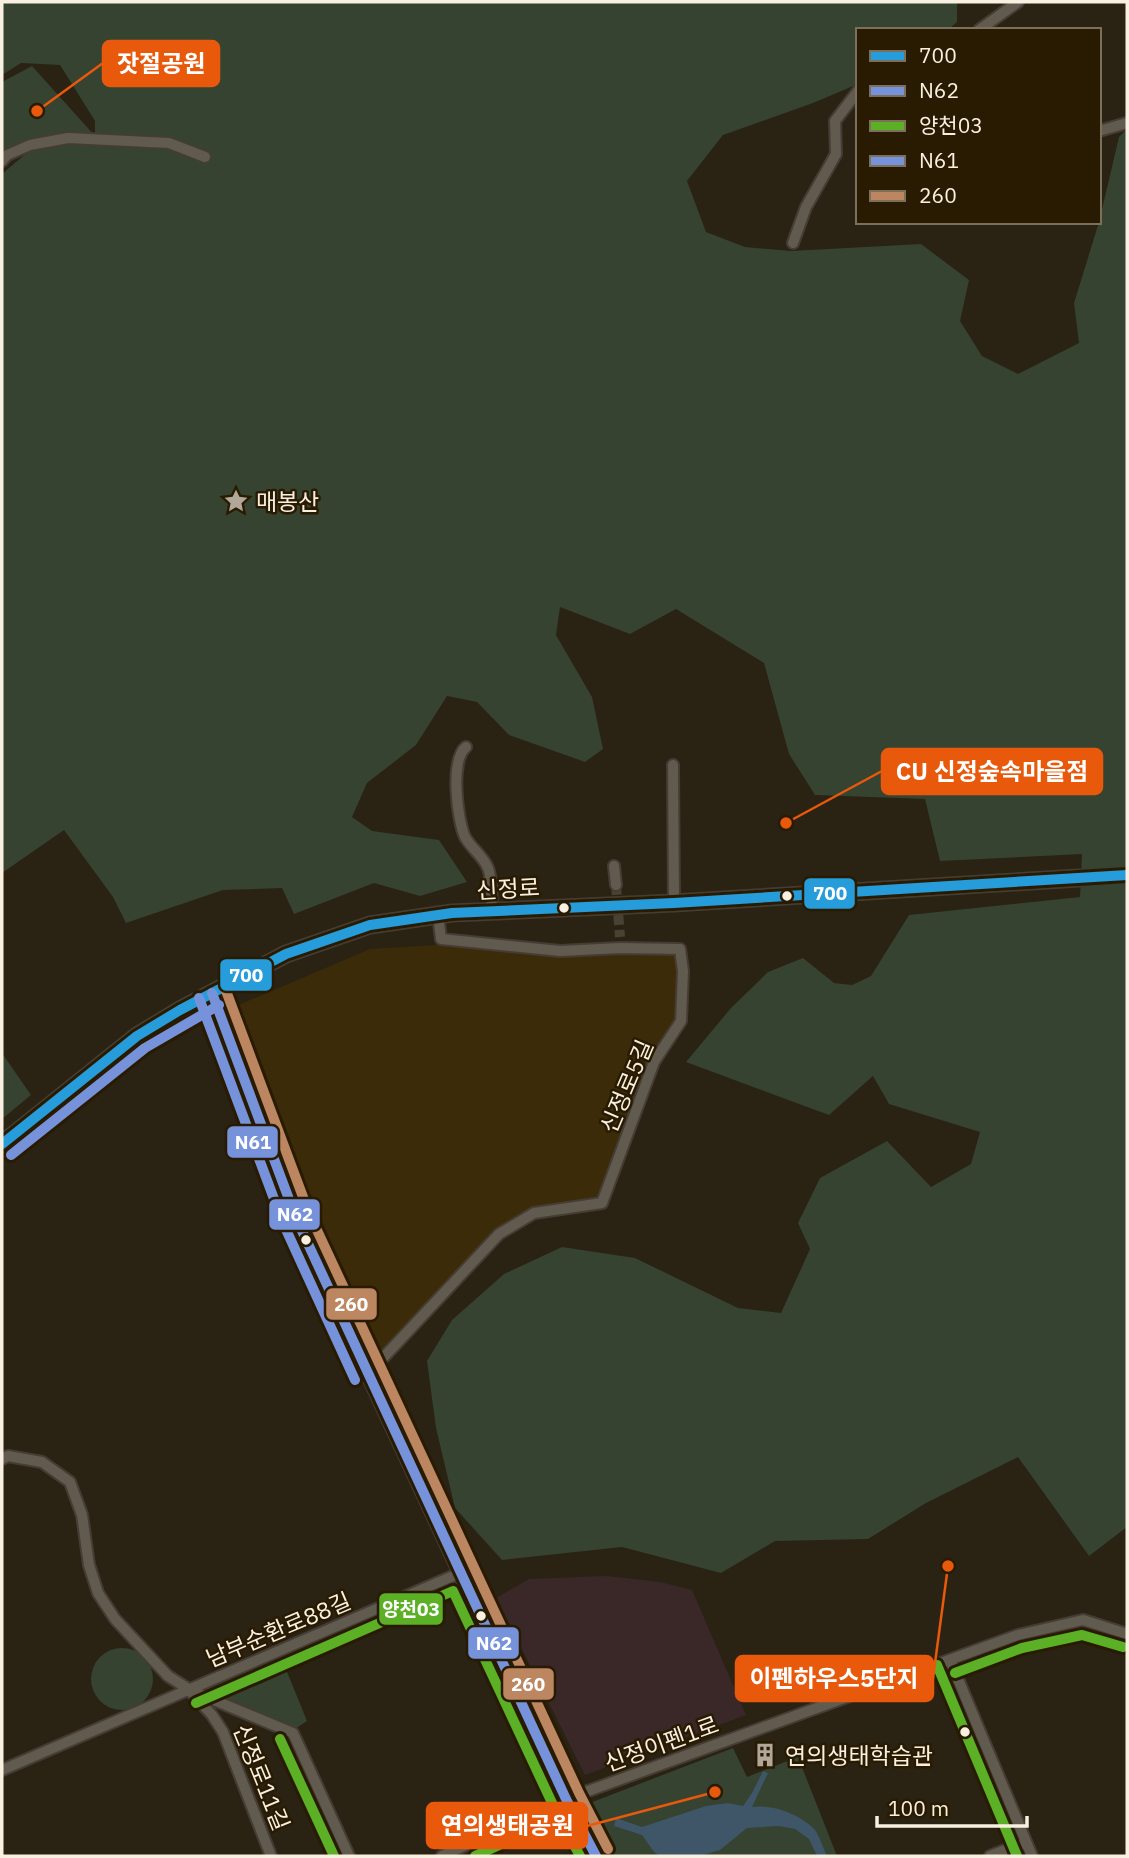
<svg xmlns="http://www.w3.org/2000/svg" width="1129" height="1858" font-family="'IBM Plex Sans','Noto Sans KR',sans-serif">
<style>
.built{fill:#3c2b09}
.education{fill:#3a2828}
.green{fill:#354330}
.water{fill:#3f5568}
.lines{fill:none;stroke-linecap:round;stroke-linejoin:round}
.minor-tunnel{stroke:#494132;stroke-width:10;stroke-dasharray:10 5;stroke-linecap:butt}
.secondary-tunnel{stroke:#494132;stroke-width:16;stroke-dasharray:16 8;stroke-linecap:butt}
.minor-casing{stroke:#453d34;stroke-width:14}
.tertiary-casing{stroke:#453d34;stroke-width:18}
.secondary-casing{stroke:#453d34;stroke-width:19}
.minor{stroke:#615a4f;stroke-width:10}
.tertiary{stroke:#615a4f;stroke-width:14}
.secondary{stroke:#615a4f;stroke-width:16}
.bus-1-casing{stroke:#291b01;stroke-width:16}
.bus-2-casing{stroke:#291b01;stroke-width:16}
.bus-3-casing{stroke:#291b01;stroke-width:16}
.bus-4-casing{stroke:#291b01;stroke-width:16}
.bus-5-casing{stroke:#291b01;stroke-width:16}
.bus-1{stroke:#269cda;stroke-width:10}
.bus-2{stroke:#7692db;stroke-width:10}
.bus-3{stroke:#5bb025;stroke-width:10}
.bus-4{stroke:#7692db;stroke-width:10}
.bus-5{stroke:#bb8660;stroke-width:10}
.bus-dot{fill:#faf0e1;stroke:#291b01;stroke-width:2.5}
.labels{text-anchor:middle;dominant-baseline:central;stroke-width:5;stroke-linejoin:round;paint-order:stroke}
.poi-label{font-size:23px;fill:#faf0e1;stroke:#291b01;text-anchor:start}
.street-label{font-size:23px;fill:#faf0e1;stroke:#291b01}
.leader{fill:none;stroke:#e8590c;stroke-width:2.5}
.callout-dot{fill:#e8590c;stroke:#291b01;stroke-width:2.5}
.callout{fill:#e8590c;stroke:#e8590c;stroke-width:2.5}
.callout-label{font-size:24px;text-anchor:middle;font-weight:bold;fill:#fff}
.line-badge{stroke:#291b01;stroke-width:2.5}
.badge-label{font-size:19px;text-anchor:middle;font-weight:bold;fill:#fff}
</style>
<rect width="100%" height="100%" fill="#2a2213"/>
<path class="built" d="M469,943L560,951L680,949L681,1021L654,1062L602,1203L534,1213L499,1234L368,1374L314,1213L234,1007L370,949Z"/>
<path class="education" d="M607,1576L660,1582L692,1590L746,1715L585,1775L496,1598L529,1579Z"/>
<path class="green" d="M2,2H957V22L948,30H858V84L813,103L723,135L687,181L706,232L745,247L791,251L921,244L969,280L960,321L982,356L1018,374L1079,343L1074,303L1099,222L1119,137L1127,129V1527L1089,1556L1018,1457L926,1503L868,1539L775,1541L721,1573L622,1547L502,1560L455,1508L436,1428L427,1361L452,1320L504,1274L562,1247L635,1258L738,1308L781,1313L810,1249L798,1223L820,1178L887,1141L931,1187L971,1164L980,1132L889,1104L873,1076L829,1115L686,1062L731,1008L768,972L803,958L834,983L852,985L871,976L909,915L1080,897L1082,854L940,861L925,799L815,795L789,754L764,663L676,609L630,634L560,607L556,635L592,697L603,749L585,762L509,735L477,702L447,696L416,745L367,783L352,817L372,831L439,840L467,882L420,896L374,883L294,914L282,888L223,890L126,923L113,897L64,830L2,873V174L29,151L81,141L42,144L2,157V82L32,66L95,136V121L60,65L21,63L2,75Z
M2,1053L31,1095L2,1119Z
M91 1679a31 31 0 1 1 62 0a31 31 0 1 1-62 0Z
M281,1657L307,1721L295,1729L204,1689Z
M733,1748L747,1777L798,1757L837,1856H612L582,1806Z"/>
<path class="water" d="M763,1771L768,1773L752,1807C773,1804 800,1814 815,1830C820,1837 823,1848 827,1856H817L809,1839L795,1829L779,1826L747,1828L720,1850L700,1856H660L654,1852L642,1835L614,1826L616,1818L642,1827L706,1806L728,1803L743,1806L752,1793Z"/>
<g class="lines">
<path class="minor-tunnel" d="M616,885L620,937"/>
<path class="secondary-tunnel" d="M1079,878L1127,875"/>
<g class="minor-casing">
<path id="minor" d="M979,30L1018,2
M1099,131L1127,123
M2,161L7,155L30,145L68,138L169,143L205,157
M793,243L806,207L836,154L835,121L858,91
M466,747C450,760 457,819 465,837C471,848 483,856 488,868C493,881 491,899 492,912
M673,765L674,903
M614,866L616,885
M368,1374L499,1234L534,1213L602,1203L654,1062L681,1021L683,971L680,949L620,948L560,951L441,939L438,915
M2,1459L8,1456L42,1462L70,1482L82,1515L89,1565L98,1593L115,1619L168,1676L190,1690L293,1733L349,1856
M950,1660L1032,1856
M191,1692L212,1715L223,1732L271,1856
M2,1770L460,1573
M442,1856L566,1799L1018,1635L1083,1620L1127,1634
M990,1856L1026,1842"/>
</g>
<g class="tertiary-casing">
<path id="tertiary" d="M212,993L296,1218L566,1799L596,1856"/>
</g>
<g class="secondary-casing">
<path id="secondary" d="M2,1144L137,1036L180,1010L286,954L370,925L452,913L674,903L1079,878"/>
</g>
<use href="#minor" class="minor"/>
<use href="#tertiary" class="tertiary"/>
<use href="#secondary" class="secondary"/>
<g class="bus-1-casing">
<path id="bus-1" d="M2,1144L137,1036L180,1010L286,954L370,925L452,913L674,903L1127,875"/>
</g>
<g class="bus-2-casing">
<path id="bus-2" d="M212,993L296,1218L566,1799L596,1856"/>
</g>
<g class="bus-3-casing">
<path id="bus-3" d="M937,1665L1017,1856
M955,1673L1022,1648L1082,1635L1123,1647
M196,1703L453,1591L553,1805L580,1856
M280,1739L334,1856
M475,1856L572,1812"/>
</g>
<g class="bus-4-casing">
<path id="bus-4" d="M199,998L283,1223L355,1380
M11,1155L145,1048L219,1005"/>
</g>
<g class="bus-5-casing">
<path id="bus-5" d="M225,988L309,1213L579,1793L608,1849"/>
</g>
<use href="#bus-1" class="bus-1"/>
<use href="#bus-2" class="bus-2"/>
<use href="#bus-3" class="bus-3"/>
<use href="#bus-4" class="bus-4"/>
<use href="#bus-5" class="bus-5"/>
</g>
<defs>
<g id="sight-bare" transform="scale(1.89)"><path d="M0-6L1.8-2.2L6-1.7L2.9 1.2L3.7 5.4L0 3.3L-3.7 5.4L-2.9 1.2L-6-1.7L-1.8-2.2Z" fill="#b1a899" stroke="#291b01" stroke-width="2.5" paint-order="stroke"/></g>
<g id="building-bare" transform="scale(1.89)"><path d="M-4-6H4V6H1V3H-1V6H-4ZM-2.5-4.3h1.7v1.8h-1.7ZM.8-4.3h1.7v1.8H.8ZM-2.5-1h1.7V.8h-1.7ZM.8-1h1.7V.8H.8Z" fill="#b1a899" stroke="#291b01" stroke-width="2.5" paint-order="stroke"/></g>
</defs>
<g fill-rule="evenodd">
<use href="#sight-bare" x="236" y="501"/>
<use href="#building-bare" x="765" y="1755"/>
</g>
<g class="bus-dot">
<circle cx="787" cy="896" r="6"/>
<circle cx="564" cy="908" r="6"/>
<circle cx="306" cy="1240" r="6"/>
<circle cx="481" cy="1616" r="6"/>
<circle cx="965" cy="1732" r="6"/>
</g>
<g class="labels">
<g class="poi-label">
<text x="256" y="501">매봉산</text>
<text x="785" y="1755">연의생태학습관</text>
</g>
<g class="street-label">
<text transform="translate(508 888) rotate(-3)">신정로</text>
<text transform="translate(626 1086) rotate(-67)">신정로5길</text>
<text transform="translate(278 1629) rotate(-23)">남부순환로88길</text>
<text transform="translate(661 1743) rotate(-20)">신정이펜1로</text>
<text transform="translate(262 1777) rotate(68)">신정로11길</text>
</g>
</g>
<path class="leader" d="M37 111L103 63M786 823L882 771M948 1566L933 1678M715 1792L587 1826"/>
<g class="callout-dot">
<circle cx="37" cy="111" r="7"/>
<circle cx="786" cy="823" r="7"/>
<circle cx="948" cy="1566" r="7"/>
<circle cx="715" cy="1792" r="7"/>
</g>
<g class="callout">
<rect x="103" y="41" width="116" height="45" rx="7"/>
<rect x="882" y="749" width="220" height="45" rx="7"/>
<rect x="736" y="1656" width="197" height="45" rx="7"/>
<rect x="427" y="1803" width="160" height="45" rx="7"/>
</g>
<g class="callout-label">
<text x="161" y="72">잣절공원</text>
<text x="992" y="780">CU 신정숲속마을점</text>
<text x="834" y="1687">이펜하우스5단지</text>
<text x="507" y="1834">연의생태공원</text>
</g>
<g class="line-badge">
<rect x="803" y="877" width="53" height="33" rx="7" fill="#269cda"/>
<rect x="219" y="958" width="54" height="34" rx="7" fill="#269cda"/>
<rect x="226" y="1125" width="53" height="34" rx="7" fill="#7692db"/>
<rect x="268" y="1198" width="53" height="33" rx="7" fill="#7692db"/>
<rect x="325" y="1287" width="53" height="34" rx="7" fill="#bb8660"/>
<rect x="378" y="1592" width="66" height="34" rx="7" fill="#5bb025"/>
<rect x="467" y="1626" width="53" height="34" rx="7" fill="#7692db"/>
<rect x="502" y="1667" width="53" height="34" rx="7" fill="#bb8660"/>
</g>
<g class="badge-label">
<text x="830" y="900">700</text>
<text x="246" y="982">700</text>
<text x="253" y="1149">N61</text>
<text x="295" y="1221">N62</text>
<text x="351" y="1311">260</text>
<text x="411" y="1616">양천03</text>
<text x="494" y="1650">N62</text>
<text x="528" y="1691">260</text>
</g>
<rect width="1129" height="1858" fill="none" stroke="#faf0e1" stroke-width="7"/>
<rect x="856" y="28" width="245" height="196" fill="#291b01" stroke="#7d705b" stroke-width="2"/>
<rect x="870" y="51" width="35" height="10" fill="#269cda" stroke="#7d705b" stroke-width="2"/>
<text x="919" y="63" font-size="21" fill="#faf0e1">700</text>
<rect x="870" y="86" width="35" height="10" fill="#7692db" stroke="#7d705b" stroke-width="2"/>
<text x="919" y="98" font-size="21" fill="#faf0e1">N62</text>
<rect x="870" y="121" width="35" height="10" fill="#5bb025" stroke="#7d705b" stroke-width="2"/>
<text x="919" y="133" font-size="21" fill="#faf0e1">양천03</text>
<rect x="870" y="156" width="35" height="10" fill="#7692db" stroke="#7d705b" stroke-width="2"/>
<text x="919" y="168" font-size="21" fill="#faf0e1">N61</text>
<rect x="870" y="191" width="35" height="10" fill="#bb8660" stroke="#7d705b" stroke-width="2"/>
<text x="919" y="203" font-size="21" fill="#faf0e1">260</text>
<path d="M877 1816v10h150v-10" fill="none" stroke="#faf0e1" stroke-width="3.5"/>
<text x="888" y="1816" font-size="21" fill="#faf0e1" stroke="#291b01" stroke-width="5" paint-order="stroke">100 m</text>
</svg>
